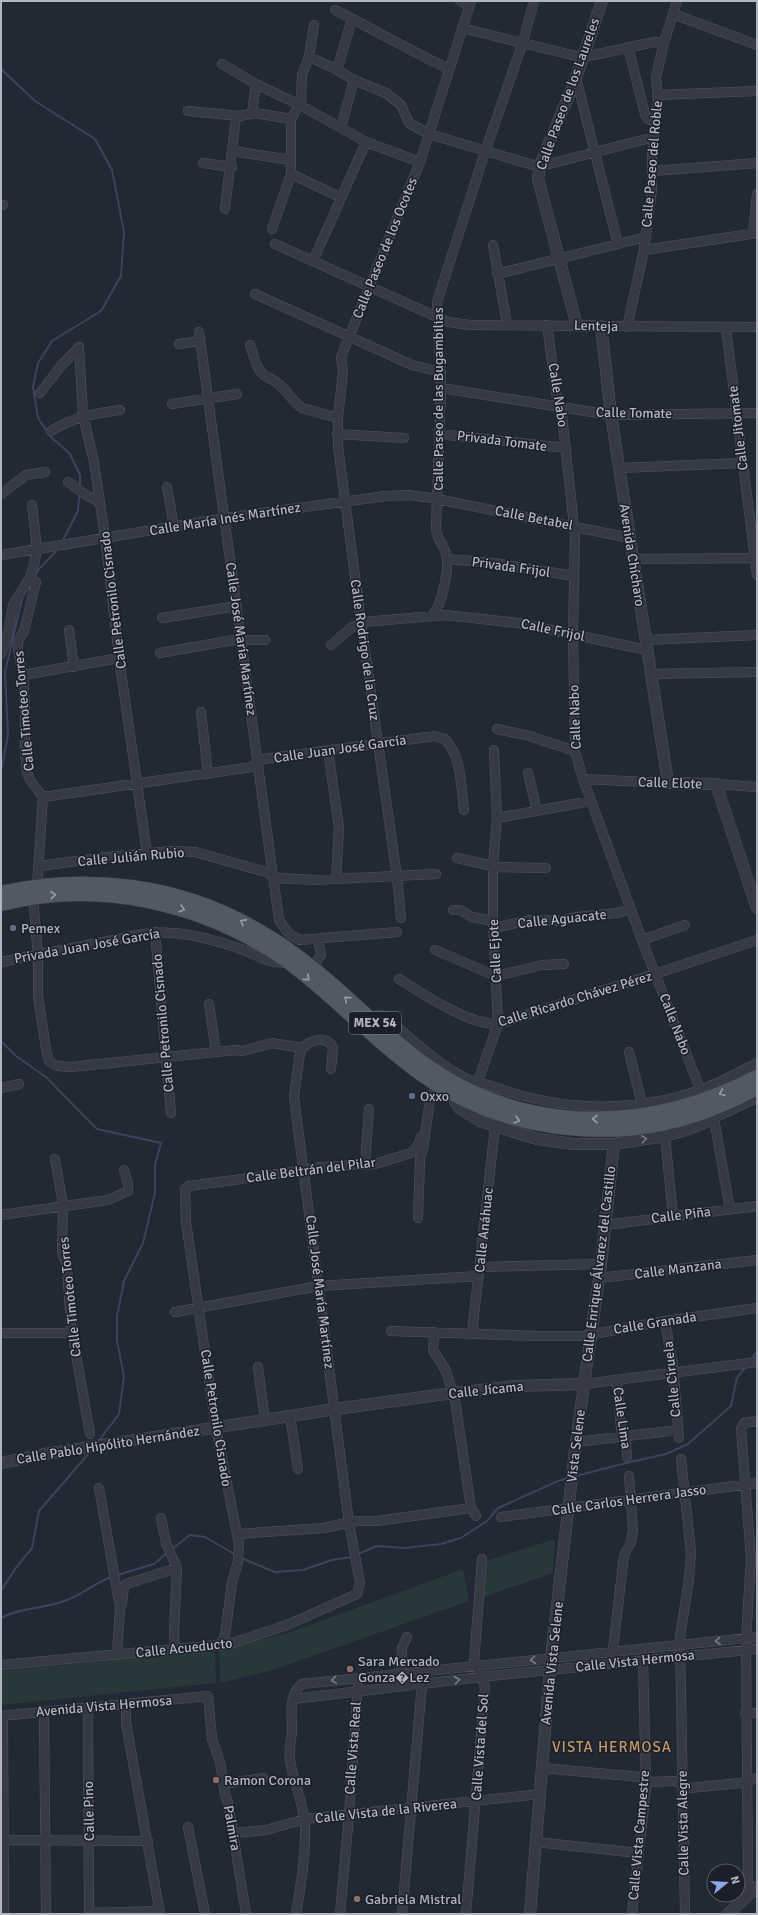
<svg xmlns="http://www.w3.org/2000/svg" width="758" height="1915" font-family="Signika,sans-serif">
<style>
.green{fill:#283739}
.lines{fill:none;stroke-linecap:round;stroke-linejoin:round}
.stream{stroke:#39455b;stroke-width:2}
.minor-casing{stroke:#50555f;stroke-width:10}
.tertiary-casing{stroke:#50555f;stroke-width:12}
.primary-casing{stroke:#3f434e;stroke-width:15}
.minor{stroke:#353a44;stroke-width:9}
.tertiary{stroke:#353a44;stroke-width:11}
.primary{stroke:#535964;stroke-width:14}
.oneway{stroke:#999eaa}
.oneway2{stroke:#797e89}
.service-dot{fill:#5c6f8a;stroke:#1b1f29;stroke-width:1.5}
.education-dot{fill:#8d6e63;stroke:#1b1f29;stroke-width:1.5}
.labels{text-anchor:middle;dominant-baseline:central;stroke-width:3;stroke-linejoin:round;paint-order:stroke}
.shield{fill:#1b1f29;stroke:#838893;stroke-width:1}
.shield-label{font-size:13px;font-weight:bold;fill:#b0b5c1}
.street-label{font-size:14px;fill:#b0b5c1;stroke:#1b1f29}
.poi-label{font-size:14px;fill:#b0b5c1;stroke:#1b1f29;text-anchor:start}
.neighbourhood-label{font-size:15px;letter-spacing:1px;fill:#c49868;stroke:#1b1f29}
</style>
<rect width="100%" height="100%" fill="#222834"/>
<path class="green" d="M555,1539L553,1573L483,1597L486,1561Z
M463,1569L469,1601L273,1670L220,1683L219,1649L288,1633Z
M215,1650L216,1683L1,1705V1671Z"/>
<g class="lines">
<path class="stream" d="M1,69L35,101L95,139L112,170L124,232L121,276L101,311L52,341L38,363L33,387L38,418L50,436L70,454L80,475V484
M62,542L78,511L79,497
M35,576L39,569L58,549
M1,772L8,735L5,672L22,599
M1,1041L16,1056L46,1077L97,1129L161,1143L155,1165V1193L143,1243L124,1281L117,1316V1341L124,1376L119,1414L98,1442
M751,1360L757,1351
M576,1476L626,1463L666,1454L688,1444L731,1406L737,1378L746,1366
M172,1549L190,1535L205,1537L236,1555
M358,1554L377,1546L404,1548L441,1544L461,1538L487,1521L498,1508L558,1481L568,1478
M241,1558L275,1572L303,1570L332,1560L352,1557
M117,1575L154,1564L167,1553
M1,1591L15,1569L32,1548L39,1511L90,1452
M1,1618C21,1607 44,1609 64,1601C81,1596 94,1583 111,1577"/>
<g class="minor-casing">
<path id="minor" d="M460,1L469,6
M335,10C373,29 410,51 449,69
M673,14L757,45
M462,28L580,57L594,55L654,42L664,43
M628,47L645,114L648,119L655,121
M309,57L334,68L354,80L386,93L401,105L409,123L429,134L533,165L549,164L654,137
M222,64L256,84L300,105L366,142L420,162
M337,70L352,19
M576,78L618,244
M658,95L757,91
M188,111L240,116L255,113L291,119
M252,113L256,84
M341,127L354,80
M232,151L291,160
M203,163L232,167
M653,171L757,163
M291,174L340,197
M1,205H3
M225,209L236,116
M272,229L291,174V119L301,102L302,75L309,57L314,25
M753,233L757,194
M275,244L448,322L470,325L577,326
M493,245L507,324
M644,250L757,233
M313,261L366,142
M497,274L646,237
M255,294L412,365L441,372
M547,325L557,399L562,415L575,535L573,635L575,751L583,779L642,940L700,1089
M601,326L757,327
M627,327L644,250L652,189V155L658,101L656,77L664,43L677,1
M726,328L757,575
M199,332L279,920L289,934L300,940L397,932
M179,344L200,341
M250,345C253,353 255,364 260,371C264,377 268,377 273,380C285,386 292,402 302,408L338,418
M79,347L83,415L94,462L105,537L119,658L147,853
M441,388L611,415L757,413
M40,393L61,366L79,347
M172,404L237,394
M51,431C76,416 92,414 120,410
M337,434L404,438
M439,434L566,448
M619,468L742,463
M68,482L86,495L100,502
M167,487L174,527
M1,494L26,475L45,472
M1,555L225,518L386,496L408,495L432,498L630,538
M447,559L494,563L574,576
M633,559L757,558
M36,582L24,631L18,641V649L23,675L25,709V752L27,773L32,783L43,797L37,886
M433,614C442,605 450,566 446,554C443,542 437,542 436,528L441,388L437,302L485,152L523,42L534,1
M162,618L237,606
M69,630L74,667
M645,640L757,635
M331,645L351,628L364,622L445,615L518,623L647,650
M160,653L234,640H265
M1,654L8,635L13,605L30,577L34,565L37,549L32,505
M651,674L757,672
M23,675L119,658
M201,712L208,774
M497,729L526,735L575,751
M328,750L339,828L336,879
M528,773L537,811
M583,779L668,783
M716,784L757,787
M43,797L252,767L263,759L435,736L445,739C462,757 461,787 464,810
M497,818L591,801
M457,858L497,867L546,868
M39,866L107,857L173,851L195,852L266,872L278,878L314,880L436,874
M33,897L38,955V996L47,1055L50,1062L57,1066L71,1067L235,1050L243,1051L272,1043L302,1048
M453,910H460L472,917L493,921
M401,918L397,877L361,623L338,446V418L343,371L341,357L420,162L471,1
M494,928L530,920L557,921L577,917L617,913L631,909
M155,932L171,1113
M642,940L685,925
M435,950L496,976L542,965L564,964
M1,962L144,934C176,929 208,938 238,948C256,954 269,965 288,962
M312,968L321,955L318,939
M399,979C423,994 469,1025 498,1024L655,974L757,940
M209,1004L216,1052
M373,1021L378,1015L384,1016C409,1037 434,1061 463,1077C471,1081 490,1085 500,1089C567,1112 642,1113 708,1087C725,1080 741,1071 757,1063
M629,1052L642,1104
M478,1081L498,1024L493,921V866L497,818L494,750
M1,1088L19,1084
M665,1136L673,1216
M55,1159L63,1205L62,1252L67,1267L71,1326L90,1434
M365,1164L369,1109
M730,1210L714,1118L757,1098
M1,1215L108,1200L128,1191V1184L124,1170
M418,1218L420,1159L423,1149L430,1100L437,1085
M605,1225L757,1206
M480,1267L601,1264
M599,1278L757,1260
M175,1312L319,1286L479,1276
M665,1321L673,1366L679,1438
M391,1331L538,1336H583L665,1321L757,1308
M434,1332L433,1350L446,1371L455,1400L471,1508L476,1516
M1,1333H72
M472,1333L495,1127
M258,1367L265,1420
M617,1380L621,1429L626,1442L627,1457
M584,1384L757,1362
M290,1416L298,1469
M576,1442L678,1430
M681,1459L691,1552L689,1579L680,1637L685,1914
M99,1488L120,1608L117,1655
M501,1517L757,1483
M161,1518L166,1543L177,1568L174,1632L175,1649
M237,1534L324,1528L355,1521H377L471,1508
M122,1604L124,1587L126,1584L177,1568
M219,1646L225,1636L232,1582L238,1562L239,1544L216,1428L186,1222L185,1189L189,1186L300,1171L320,1167L375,1164L411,1153L418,1145L421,1137L425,1136
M612,1658L624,1555L631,1542L633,1530L629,1476
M1,1665L230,1644L287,1625L357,1594L360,1583L349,1523L294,1097L300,1053C304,1042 320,1036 330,1043L333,1048L331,1069
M401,1680L402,1648L407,1637
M293,1699L481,1677L757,1649
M126,1704V1723L160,1914
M88,1708L89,1914
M44,1712L46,1914
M745,1713H757
M1,1716L208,1696L212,1739L220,1762L225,1795L228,1802L246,1914
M3,1716L4,1914
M542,1768L640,1777L652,1782L675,1781L690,1788L741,1783L757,1778
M223,1784L263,1778
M188,1827L205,1914
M234,1833L266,1830L305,1819L540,1794
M1,1840L148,1841
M536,1842L638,1853
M752,1892L748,1883L746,1639L751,1559L741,1428L744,1423L757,1421
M89,1913L159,1911
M296,1914C301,1884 306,1856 305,1826C304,1803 293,1782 290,1760C288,1748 293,1736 292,1724C291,1711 290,1693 302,1684L757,1637
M340,1914L349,1815L358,1686
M402,1914L422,1684
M466,1914L485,1688L483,1680L474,1662L482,1559
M632,1914L646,1788L643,1659"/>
</g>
<g class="tertiary-casing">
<path id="tertiary" d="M602,1L576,78L540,165L538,179L577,326H601L611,415L668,783L716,784L757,908
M454,1095L455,1101L459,1108L480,1121L537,1139L574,1144H614L665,1136L689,1129L710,1120L714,1118L719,1107
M1,1463L45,1454L335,1409L453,1393L516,1386L584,1384
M530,1914L551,1658L576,1442L601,1264L614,1144
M728,1914L757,1887"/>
</g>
<g class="primary-casing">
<path id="primary" d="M1,893C89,873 181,885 259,931C314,962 357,1009 405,1049C510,1136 639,1137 757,1077
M1,904C100,879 204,903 287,961C334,995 373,1040 421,1074C506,1134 623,1147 719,1106C732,1101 745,1094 757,1088"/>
</g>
<use href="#minor" class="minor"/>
<use href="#tertiary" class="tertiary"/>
<use href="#primary" class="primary"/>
</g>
<defs><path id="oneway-chevron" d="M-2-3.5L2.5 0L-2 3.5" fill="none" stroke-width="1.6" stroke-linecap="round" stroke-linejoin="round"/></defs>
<g class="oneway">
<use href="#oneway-chevron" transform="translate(53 895) rotate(-5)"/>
<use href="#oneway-chevron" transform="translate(182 909) rotate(17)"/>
<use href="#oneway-chevron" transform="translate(243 922) rotate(-152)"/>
<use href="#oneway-chevron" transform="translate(307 978) rotate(41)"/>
<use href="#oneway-chevron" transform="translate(347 999) rotate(-139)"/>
<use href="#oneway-chevron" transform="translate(722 1093) rotate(157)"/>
<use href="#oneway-chevron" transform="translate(595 1119) rotate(-179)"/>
<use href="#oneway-chevron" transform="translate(517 1120) rotate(16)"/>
</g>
<g class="oneway2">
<use href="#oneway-chevron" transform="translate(644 1139) rotate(-8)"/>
<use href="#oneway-chevron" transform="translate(718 1641) rotate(175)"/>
<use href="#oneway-chevron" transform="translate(533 1660) rotate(173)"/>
<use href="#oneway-chevron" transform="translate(334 1680) rotate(175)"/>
<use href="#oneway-chevron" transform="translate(457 1680) rotate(-7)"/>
</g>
<g class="service-dot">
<circle cx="13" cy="928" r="4"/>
<circle cx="412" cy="1096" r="4"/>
</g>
<g class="education-dot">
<circle cx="350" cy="1669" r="4"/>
<circle cx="216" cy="1780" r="4"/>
<circle cx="357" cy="1899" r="4"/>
</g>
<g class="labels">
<rect class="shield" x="349" y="1012" width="52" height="22" rx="3"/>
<g class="shield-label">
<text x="375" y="1023">MEX 54</text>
</g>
<g class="street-label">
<text transform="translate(568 94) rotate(-70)">Calle Paseo de los Laureles</text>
<text transform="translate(652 164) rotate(-85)">Calle Paseo del Roble</text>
<text transform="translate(385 248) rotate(-68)">Calle Paseo de los Ocotes</text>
<text transform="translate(596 326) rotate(2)">Lenteja</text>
<text transform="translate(558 395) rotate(81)">Calle Nabo</text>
<text transform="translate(438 399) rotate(-90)">Calle Paseo de las Bugambilias</text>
<text transform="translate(634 413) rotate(1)">Calle Tomate</text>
<text transform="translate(738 428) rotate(-97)">Calle Jitomate</text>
<text transform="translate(502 441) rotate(7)">Privada Tomate</text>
<text transform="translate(534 518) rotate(11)">Calle Betabel</text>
<text transform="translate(225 519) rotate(-9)">Calle María Inés Martínez</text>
<text transform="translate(632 555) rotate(81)">Avenida Chícharo</text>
<text transform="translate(511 567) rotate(8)">Privada Frijol</text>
<text transform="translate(113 600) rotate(-97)">Calle Petronilo Cisnado</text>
<text transform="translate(553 630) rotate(12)">Calle Frijol</text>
<text transform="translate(241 639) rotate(82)">Calle José María Martínez</text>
<text transform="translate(365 650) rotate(82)">Calle Rodrigo de la Cruz</text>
<text transform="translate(24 711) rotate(-95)">Calle Timoteo Torres</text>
<text transform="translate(575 717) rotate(-92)">Calle Nabo</text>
<text transform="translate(340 749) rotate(-8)">Calle Juan José García</text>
<text transform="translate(670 783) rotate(2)">Calle Elote</text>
<text transform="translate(131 857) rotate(-5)">Calle Julián Rubio</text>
<text transform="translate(562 919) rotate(-6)">Calle Aguacate</text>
<text transform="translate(87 946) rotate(-10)">Privada Juan José García</text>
<text transform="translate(495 951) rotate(-93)">Calle Ejote</text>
<text transform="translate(575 999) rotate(-17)">Calle Ricardo Chávez Pérez</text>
<text transform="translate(163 1023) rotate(-95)">Calle Petronilo Cisnado</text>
<text transform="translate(675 1024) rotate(69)">Calle Nabo</text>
<text transform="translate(311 1170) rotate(-7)">Calle Beltrán del Pilar</text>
<text transform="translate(681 1215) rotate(-7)">Calle Piña</text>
<text transform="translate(484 1230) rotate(-84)">Calle Anáhuac</text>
<text transform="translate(599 1264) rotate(-83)">Calle Enrique Álvarez del Castillo</text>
<text transform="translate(678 1269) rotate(-7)">Calle Manzana</text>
<text transform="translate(320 1292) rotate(83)">Calle José María Martínez</text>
<text transform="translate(70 1297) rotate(-96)">Calle Timoteo Torres</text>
<text transform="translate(655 1323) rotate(-9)">Calle Granada</text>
<text transform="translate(672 1379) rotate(-96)">Calle Ciruela</text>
<text transform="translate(486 1390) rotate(-6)">Calle Jícama</text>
<text transform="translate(216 1418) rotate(81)">Calle Petronilo Cisnado</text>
<text transform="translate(622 1418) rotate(82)">Calle Lima</text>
<text transform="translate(108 1445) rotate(-9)">Calle Pablo Hipólito Hernández</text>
<text transform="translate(576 1446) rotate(-83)">Vista Selene</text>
<text transform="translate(629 1500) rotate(-8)">Calle Carlos Herrera Jasso</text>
<text transform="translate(184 1648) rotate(-6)">Calle Acueducto</text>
<text transform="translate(635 1661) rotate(-6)">Calle Vista Hermosa</text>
<text transform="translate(552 1663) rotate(-84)">Avenida Vista Selene</text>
<text transform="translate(104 1706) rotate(-5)">Avenida Vista Hermosa</text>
<text transform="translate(480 1747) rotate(-86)">Calle Vista del Sol</text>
<text transform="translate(353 1748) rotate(-86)">Calle Vista Real</text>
<text transform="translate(89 1811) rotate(-91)">Calle Pino</text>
<text transform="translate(386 1811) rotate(-6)">Calle Vista de la Riverea</text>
<text transform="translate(683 1823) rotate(-91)">Calle Vista Alegre</text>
<text transform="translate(232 1828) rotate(80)">Palmira</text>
<text transform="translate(639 1835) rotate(-85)">Calle Vista Campestre</text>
</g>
<g class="poi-label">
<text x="21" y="928">Pemex</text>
<text x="420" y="1096">Oxxo</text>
<text x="358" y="1661">Sara Mercado<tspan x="358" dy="16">Gonza�Lez</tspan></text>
<text x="224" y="1780">Ramon Corona</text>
<text x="365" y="1899">Gabriela Mistral</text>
</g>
<g class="neighbourhood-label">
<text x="612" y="1747">VISTA HERMOSA</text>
</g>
</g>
<rect width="758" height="1915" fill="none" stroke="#b0b5c1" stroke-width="4"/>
<g transform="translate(726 1883) rotate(72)"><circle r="19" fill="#1b1f29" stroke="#575b66"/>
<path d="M0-3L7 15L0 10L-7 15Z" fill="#8da8e9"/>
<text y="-6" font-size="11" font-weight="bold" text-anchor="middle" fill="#b0b5c1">N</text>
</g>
</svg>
